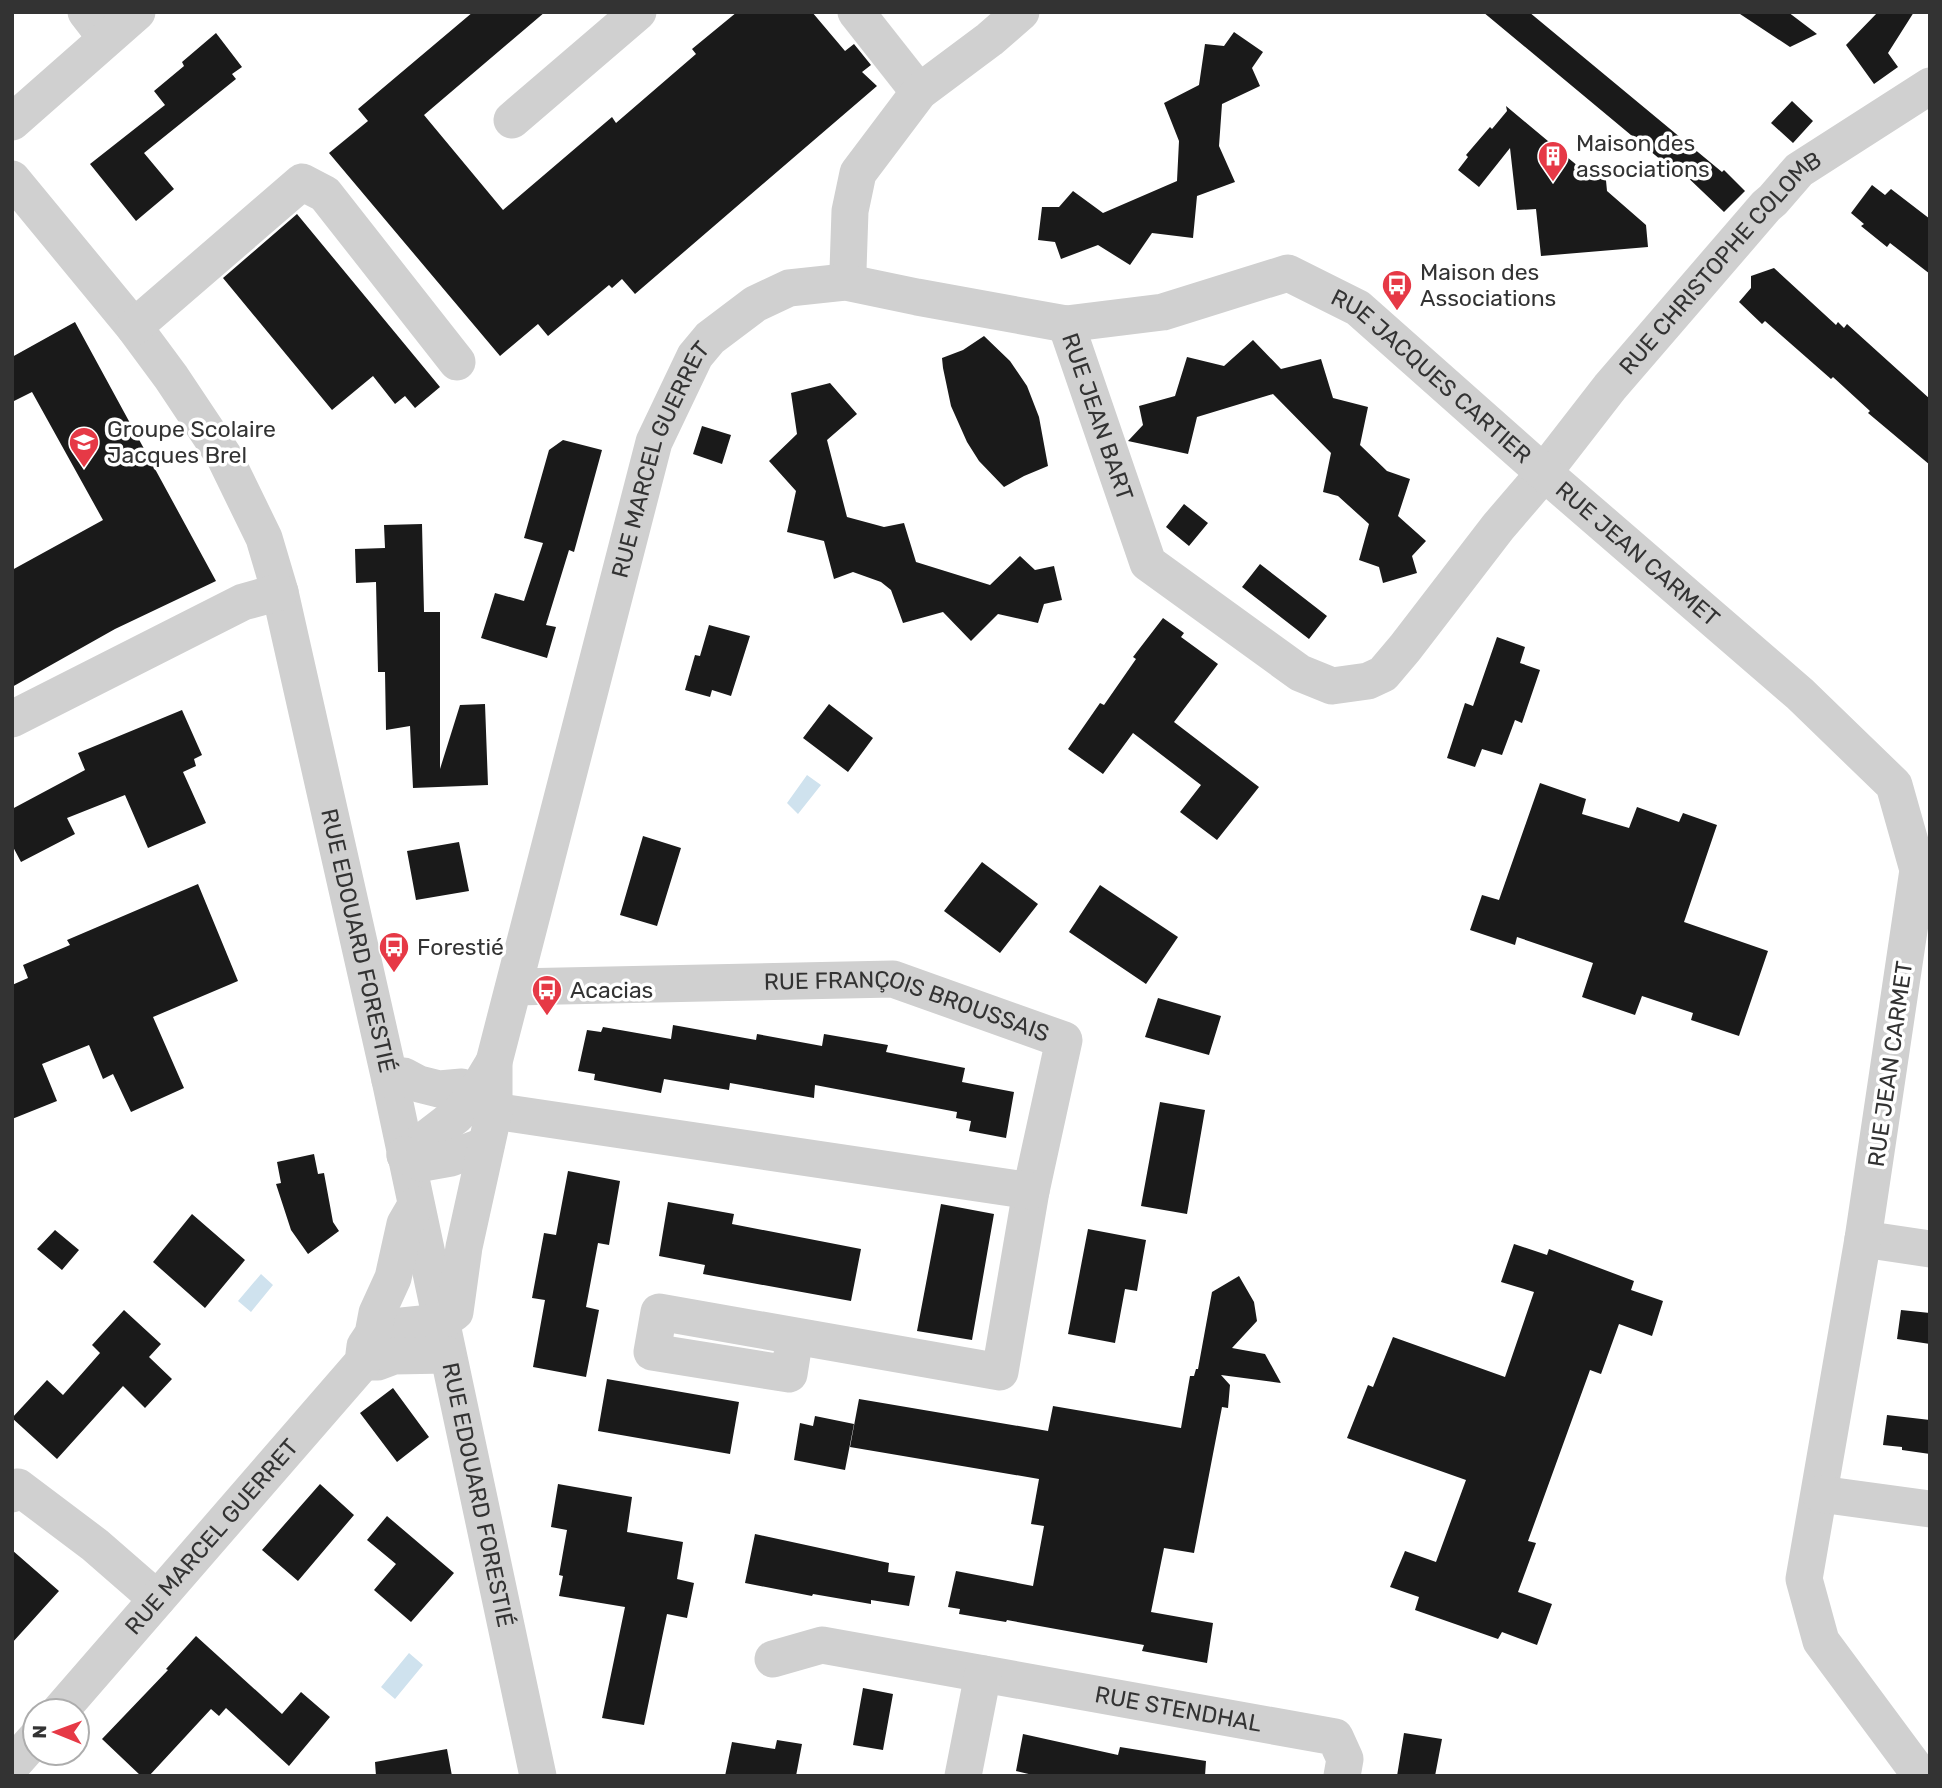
<svg xmlns="http://www.w3.org/2000/svg" width="1942" height="1788" font-family="Rubik,sans-serif">
<style>
.water{fill:#cfe2ee}
.building{fill:#1a1a1a}
.lines{fill:none;stroke-linecap:round;stroke-linejoin:round}
.street{stroke:#d0d0d0;stroke-width:37}
.labels{text-anchor:middle;dominant-baseline:central;stroke-width:7;stroke-linejoin:round;paint-order:stroke}
.poi-label{font-size:23px;fill:#333;stroke:#fff;text-anchor:start}
.street-label{font-size:23px;fill:#333;stroke:#fff}
</style>
<rect width="100%" height="100%" fill="#fff"/>
<path class="water" d="M807,775L821,785L798,814L787,803Z
M261,1274L273,1285L251,1312L238,1301Z
M409,1653L423,1665L395,1699L381,1687Z"/>
<path class="building" d="M473,12H545L424,115L503,210L612,117L616,123L696,54L692,49L737,12H812L845,51L854,44L871,65L862,72L877,86L635,294L622,279L612,288L609,285L548,336L538,324L500,356L329,153L368,121L358,109Z
M1483,12H1529L1722,172L1724,170L1745,191L1724,212L1681,171L1679,175Z
M1737,12H1788L1817,34L1790,47Z
M1878,12H1914L1888,53L1898,67L1874,84L1846,45Z
M1234,32L1263,52L1252,68L1260,86L1222,104L1219,146L1235,182L1197,196L1193,238L1152,233L1130,265L1098,245L1061,259L1055,242L1038,240L1042,207H1059L1073,191L1103,213L1177,181L1179,141L1164,103L1199,85L1205,44L1224,46Z
M216,33L242,67L232,74L236,79L144,153L174,189L136,221L90,164L165,105L154,91L184,66L182,62Z
M1792,101L1813,121L1793,143L1771,123Z
M1506,106L1585,172L1605,170L1607,191L1646,225L1648,247L1541,256L1536,209L1517,210L1510,148L1479,187L1458,170L1468,157L1466,155L1490,127L1492,129L1507,111Z
M1872,185L1885,195L1891,189L1930,219V274L1890,243L1887,247L1861,226L1864,224L1851,213Z
M297,214L440,387L415,408L405,396L395,404L373,376L332,410L223,278Z
M1774,268L1836,325L1838,322L1844,328L1847,324L1930,399V465L1868,413L1870,411L1833,377L1831,379L1765,321L1762,324L1739,302L1751,288V276Z
M75,322L216,581L115,629L12,687V570L103,520L32,392L12,402V357Z
M984,336L1010,361L1027,386L1039,417L1048,466L1024,476L1004,487L979,461L967,442L951,406L943,368L942,358L963,350Z
M1253,340L1281,369L1321,359L1333,398L1368,407L1360,445L1387,471L1410,479L1398,516L1426,541L1412,556L1417,573L1383,583L1379,567L1359,560L1369,524L1338,496L1323,492L1331,453L1273,394L1197,417L1188,454L1128,441L1143,425L1139,406L1175,396L1187,357L1224,366Z
M830,383L857,414L827,440L847,517L884,527L904,523L916,562L990,585L1020,556L1035,570L1054,566L1062,600L1044,604L1038,623L998,614L971,641L943,612L903,623L891,590L881,582L853,572L834,579L824,541L787,532L796,491L769,461L797,434L791,393Z
M702,426L731,435L722,464L693,454Z
M563,440L602,450L574,552L569,550L546,625L556,627L547,658L481,638L495,593L524,601L543,543L524,538L549,450Z
M1184,504L1208,523L1189,546L1166,527Z
M422,524L424,612H440V769L460,705L485,704L488,785L413,788L410,726L386,730L385,672H378L376,582L356,583L355,549L385,548L384,525Z
M1260,564L1327,616L1309,639L1242,587Z
M1163,618L1184,633L1181,637L1218,664L1174,722L1259,787L1217,840L1180,812L1201,785L1133,733L1103,774L1068,749L1100,703L1104,705L1136,659L1133,657Z
M709,625L750,636L731,696L712,690L710,697L685,690L695,655L700,656Z
M1497,637L1525,647L1520,663L1540,670L1522,723L1515,720L1502,755L1482,749L1475,767L1447,758L1465,703L1473,706Z
M829,704L873,738L848,772L803,738Z
M182,710L202,755L194,759L196,766L183,772L206,823L148,848L125,795L67,818L75,834L21,862L12,845V809L85,770L78,753Z
M1540,783L1586,799L1582,814L1629,828L1637,807L1679,822L1683,813L1717,825L1684,922L1768,951L1739,1036L1691,1020L1693,1013L1642,996L1635,1015L1582,997L1593,963L1517,937L1515,945L1470,930L1482,895L1499,900Z
M643,836L681,848L657,926L620,915Z
M459,842L469,891L416,900L407,851Z
M982,862L1038,904L1000,953L944,911Z
M198,884L238,981L153,1017L184,1088L131,1112L113,1074L103,1079L89,1045L42,1064L57,1101L12,1119V985L28,978L23,965L70,945L67,940Z
M1100,885L1178,937L1146,984L1069,932Z
M1158,998L1221,1016L1209,1055L1145,1037Z
M673,1025L756,1040L757,1034L822,1046L824,1034L888,1045L886,1052L965,1068L962,1082L1014,1092L1006,1138L969,1131L971,1121L956,1118L957,1112L815,1085L814,1098L730,1083L729,1090L664,1079L661,1093L594,1080L595,1074L578,1071L587,1030L601,1032L603,1027L671,1039Z
M1160,1102L1205,1110L1187,1214L1141,1206Z
M314,1154L318,1174L324,1173L333,1222L339,1231L308,1254L291,1230L276,1184L281,1183L277,1162Z
M568,1171L620,1181L609,1245L598,1243L586,1307L599,1310L586,1377L533,1367L545,1300L532,1298L544,1233L556,1235Z
M668,1202L734,1214L732,1224L861,1249L851,1301L703,1274L705,1265L659,1256Z
M941,1204L994,1214L972,1340L917,1331Z
M192,1214L245,1260L205,1308L153,1262Z
M1088,1229L1146,1240L1137,1291L1125,1289L1115,1343L1068,1334Z
M55,1230L79,1250L62,1270L37,1249Z
M1514,1244L1547,1255L1549,1249L1634,1281L1631,1290L1663,1301L1652,1336L1619,1324L1601,1374L1590,1370L1528,1541L1536,1543L1518,1592L1552,1604L1537,1645L1502,1632L1498,1639L1415,1610L1419,1597L1390,1587L1405,1551L1436,1562L1466,1480L1347,1438L1368,1385L1373,1387L1393,1337L1505,1377L1534,1292L1501,1282Z
M1239,1276L1254,1302L1257,1321L1232,1348L1265,1354L1281,1383L1221,1375L1230,1385L1228,1408L1222,1407L1194,1553L1164,1548L1151,1612L1213,1623L1207,1663L1142,1651L1144,1645L1007,1620L1006,1622L959,1614L960,1609L948,1607L956,1571L1033,1586L1044,1526L1031,1524L1039,1479L850,1447L859,1399L1048,1431L1053,1406L1181,1428L1190,1376H1194L1196,1369H1198L1212,1292Z
M124,1310L161,1344L149,1357L172,1379L145,1408L123,1386L57,1459L12,1418L47,1380L63,1395L100,1353L92,1345Z
M1901,1310L1930,1313V1344L1897,1339Z
M607,1379L739,1402L730,1454L598,1431Z
M393,1388L429,1437L397,1462L360,1413Z
M1887,1415L1930,1420V1454L1902,1450V1447L1883,1445Z
M815,1416L854,1424L845,1470L794,1460L800,1423L813,1426Z
M320,1484L354,1515L298,1581L262,1550Z
M558,1484L632,1497L627,1532L683,1542L677,1579L694,1583L687,1618L667,1614L644,1725L602,1718L625,1607L559,1596L563,1576L559,1575L567,1530L551,1527Z
M387,1516L454,1573L411,1622L374,1590L396,1564L367,1540Z
M755,1534L889,1563L888,1572L915,1576L909,1606L871,1600V1604L813,1594L812,1596L745,1583Z
M12,1550L59,1591L12,1643Z
M196,1636L282,1714L301,1692L330,1717L289,1766L226,1708L219,1716L211,1709L149,1776H141L102,1739L168,1670L166,1669Z
M863,1688L893,1694L883,1750L853,1745Z
M1404,1733L1442,1739L1435,1776H1397Z
M1023,1734L1118,1755L1120,1747L1206,1761L1205,1776H1037L1016,1771Z
M777,1740L802,1744L796,1776H725L732,1742L775,1749Z
M447,1749L452,1776H376L375,1762Z"/>
<g class="lines">
<g class="street">
<path d="M86,12L106,38"/>
<path d="M856,12L919,92"/>
<path d="M512,120L638,12"/>
<path d="M12,122L137,12"/>
<path id="s1" d="M12,179L134,327L171,377L225,458L264,538L280,592L390,1080L538,1776"/>
<path d="M845,282L848,270L850,211L858,173L919,92L990,39L1021,12"/>
<path id="s2" d="M1066,324L1148,563L1300,673L1332,686L1368,681L1383,674L1405,648L1498,527L1534,485L1610,387L1766,206L1773,200L1799,170L1930,86"/>
<path d="M134,327L302,182L325,194L457,362"/>
<path d="M12,719L243,602L280,592"/>
<path id="s3" d="M514,987L893,979L1064,1040L1031,1191L1000,1372L659,1312L652,1352L789,1374L795,1336"/>
<path d="M390,1080L404,1076L419,1084L439,1089L462,1087L475,1093L488,1106"/>
<path d="M494,1111L1031,1191"/>
<path d="M405,1155L457,1115L471,1100L494,1062"/>
<path d="M405,1155L423,1163L451,1158L486,1145"/>
<path d="M1863,1239L1930,1249"/>
<path id="s4" d="M373,1334L402,1326L441,1322L455,1312L464,1247L494,1111V1062L654,442L695,356L710,338L755,304L789,288L845,282L917,297L1066,324L1163,312L1288,273L1358,308L1543,472L1800,694L1894,785L1918,870L1863,1239L1804,1579L1821,1641L1921,1776"/>
<path d="M363,1362H378L394,1356L447,1355"/>
<path d="M12,1494L18,1487L95,1545L157,1599"/>
<path d="M1820,1494L1930,1509"/>
<path id="s5" d="M773,1659L822,1645L1335,1737L1345,1759L1342,1776"/>
<path id="s6" d="M60,1711L363,1362L365,1346L373,1334L377,1313L393,1278L405,1224L416,1205"/>
<path d="M12,1765L35,1739"/>
<path d="M963,1776L983,1674"/>
</g>
</g>
<defs>
<g id="building-pin" transform="scale(1.575)"><path d="M0 17L-7.5 6A9.5 9.5 0 1 1 7.5 6Z" fill="#e63946" stroke="#fff"/><path d="M-4-6H4V6H1V3H-1V6H-4ZM-2.5-4.3h1.7v1.8h-1.7ZM.8-4.3h1.7v1.8H.8ZM-2.5-1h1.7V.8h-1.7ZM.8-1h1.7V.8H.8Z" fill="#fff"/></g>
<g id="bus-pin" transform="scale(1.575)"><path d="M0 17L-7.5 6A9.5 9.5 0 1 1 7.5 6Z" fill="#e63946" stroke="#fff"/><path d="M-5-6H5V4H4V6H2V4H-2V6H-4V4H-5ZM-3.5-4V0h7V-4ZM-3.5 1.2v1.5H-2V1.2ZM2 1.2v1.5H3.5V1.2Z" fill="#fff"/></g>
<g id="school-pin" transform="scale(1.575)"><path d="M0 17L-7.5 6A9.5 9.5 0 1 1 7.5 6Z" fill="#e63946" stroke="#fff"/><path d="M0-5L7-2L0 1L-7-2ZM-4 1L0 2.5L4 1V4Q0 6-4 4Z" fill="#fff"/></g>
</defs>
<g fill-rule="evenodd">
<use href="#building-pin" x="1553" y="156"/>
<use href="#bus-pin" x="1397" y="285"/>
<use href="#school-pin" x="84" y="442"/>
<use href="#bus-pin" x="394" y="947"/>
<use href="#bus-pin" x="547" y="990"/>
</g>
<g class="labels">
<g class="poi-label">
<text x="1576" y="143">Maison des<tspan x="1576" dy="26">associations</tspan></text>
<text x="1420" y="272">Maison des<tspan x="1420" dy="26">Associations</tspan></text>
<text x="107" y="429">Groupe Scolaire<tspan x="107" dy="26">Jacques Brel</tspan></text>
<text x="417" y="947">Forestié</text>
<text x="570" y="990">Acacias</text>
</g>
<g class="street-label">
<text stroke="none"><textPath href="#s2" startOffset="1060">RUE CHRISTOPHE COLOMB</textPath></text>
<text stroke="none"><textPath href="#s4" startOffset="1881">RUE JACQUES CARTIER</textPath></text>
<text stroke="none"><textPath href="#s2" startOffset="98">RUE JEAN BART</textPath></text>
<text stroke="none"><textPath href="#s4" startOffset="966">RUE MARCEL GUERRET</textPath></text>
<text stroke="none"><textPath href="#s4" startOffset="2154">RUE JEAN CARMET</textPath></text>
<text stroke="none"><textPath href="#s1" startOffset="854">RUE EDOUARD FORESTIÉ</textPath></text>
<text stroke="none"><textPath href="#s3" startOffset="397">RUE FRANÇOIS BROUSSAIS</textPath></text>
<text transform="translate(1890 1064) rotate(-82)">RUE JEAN CARMET</text>
<text stroke="none"><textPath href="#s1" startOffset="1421">RUE EDOUARD FORESTIÉ</textPath></text>
<text stroke="none"><textPath href="#s6" startOffset="231">RUE MARCEL GUERRET</textPath></text>
<text stroke="none"><textPath href="#s5" startOffset="413">RUE STENDHAL</textPath></text>
</g>
</g>
<rect width="1942" height="1788" fill="none" stroke="#333333" stroke-width="28"/>
<g transform="translate(56 1732) rotate(271)"><circle r="33" fill="#ffffff" stroke="#adadad" stroke-width="2"/>
<path d="M0-5L12 26L0 18L-12 26Z" fill="#e63946"/>
<text y="-10" font-size="19" font-weight="bold" text-anchor="middle" fill="#333333">N</text>
</g>
</svg>
